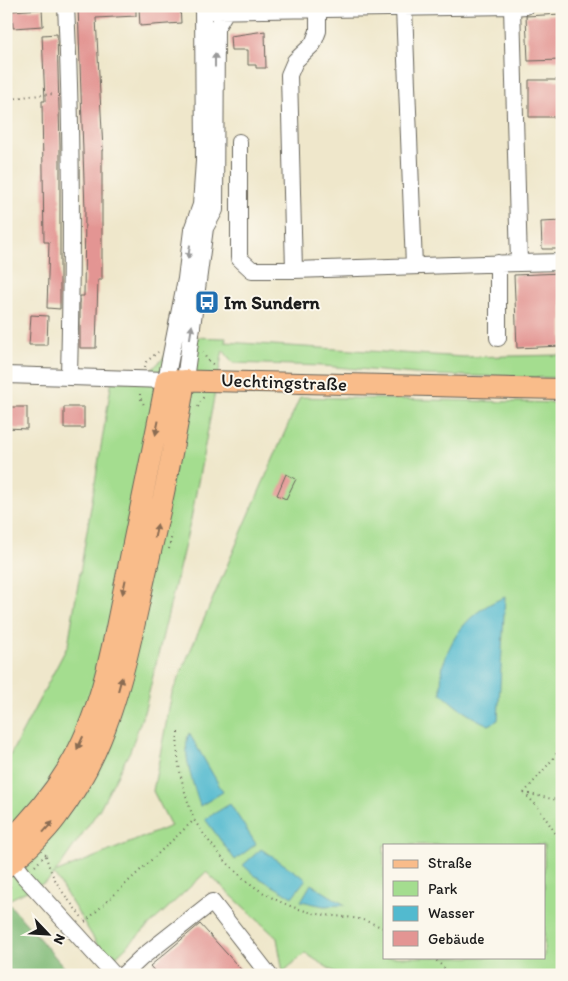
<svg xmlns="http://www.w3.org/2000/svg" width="568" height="981" font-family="Itim,sans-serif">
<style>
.green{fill:#a4dd8f;stroke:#607c56;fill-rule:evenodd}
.forest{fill:#83bc7a;stroke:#506c4b}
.water{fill:#52bacf;stroke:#376b76}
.building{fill:#e39593}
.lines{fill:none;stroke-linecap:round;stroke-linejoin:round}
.minor-casing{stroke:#666359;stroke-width:18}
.major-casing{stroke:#666359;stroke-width:22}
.path{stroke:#666359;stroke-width:2;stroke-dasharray:1 4;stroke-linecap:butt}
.minor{stroke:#fff;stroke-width:16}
.major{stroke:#f9bc8a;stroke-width:20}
.oneway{fill:#999}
.oneway2{fill:#8a6c53}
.labels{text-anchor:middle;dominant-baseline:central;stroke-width:4;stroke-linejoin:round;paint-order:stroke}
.poi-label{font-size:19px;font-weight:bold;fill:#1c1c1c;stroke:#fbf7ec;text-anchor:start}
.street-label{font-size:19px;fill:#1c1c1c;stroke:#fbf7ec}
</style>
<rect width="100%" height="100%" fill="#fbf7ec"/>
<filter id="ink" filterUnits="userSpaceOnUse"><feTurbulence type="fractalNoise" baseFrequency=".02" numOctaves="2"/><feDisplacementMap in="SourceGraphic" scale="10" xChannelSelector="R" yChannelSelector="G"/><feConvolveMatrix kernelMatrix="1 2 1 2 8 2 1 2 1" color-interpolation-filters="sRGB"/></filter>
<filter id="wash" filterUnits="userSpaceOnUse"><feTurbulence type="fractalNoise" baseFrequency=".0096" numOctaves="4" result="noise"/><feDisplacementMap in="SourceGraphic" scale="20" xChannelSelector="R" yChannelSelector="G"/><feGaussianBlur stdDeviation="1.12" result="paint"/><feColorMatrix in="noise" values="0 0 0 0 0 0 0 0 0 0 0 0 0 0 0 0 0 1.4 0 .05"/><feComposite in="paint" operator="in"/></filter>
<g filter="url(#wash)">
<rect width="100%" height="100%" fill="#efe7cb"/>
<path class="green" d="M185,337L226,338L225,342L464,357L562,355V378L426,375L324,366L233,363L223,350L191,519L145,709L130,751L99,810L55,873L171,826L153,791L172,693L300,397L562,403V975H339L305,953L283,972L277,938L206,872L109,963L54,874L48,881L6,901V763L68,645L112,380L144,377ZM384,845H544V957H384Z"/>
<path class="forest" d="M6,904H9L71,975H6Z"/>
<path class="water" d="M505,597L498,720L489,725C470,717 456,707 441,693C441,683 441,669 445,659C455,629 476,608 505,597Z
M189,733L223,792L200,806C194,786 181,753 189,733Z
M230,804L256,844L235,860L205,819Z
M261,849L306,879L292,897L254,875L243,865Z
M311,884L345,905L324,906L301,901Z"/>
<g id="blocks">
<path class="building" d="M78,6H136V16L96,18L103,150H102V280H98L96,348H80V296H84L85,210Z
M162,6H180L181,23L140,26L139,8Z
M42,9L43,26L13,28L12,11Z
M562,14V60L528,61L526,16Z
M265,31L266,68H256V65H248V50H231L230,36Z
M57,34L60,145V309L47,308L49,242H44L42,101H45L42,35Z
M529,80H562V117H529Z
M562,221V249H542L541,222Z
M562,273V346L517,348L514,275Z
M31,315L48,316L47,345H29Z
M7,407H27V429L7,428Z
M64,407H84V428H64Z
M286,474L296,479L286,499L277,495Z
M200,924L246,975H158L150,966Z"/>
</g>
</g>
<g filter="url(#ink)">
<use href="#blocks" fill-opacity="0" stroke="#666359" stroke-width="1"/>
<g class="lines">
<g class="minor-casing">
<path id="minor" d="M66,6C72,130 72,253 69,376
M404,8L414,266
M203,11L512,6
M239,142V258L252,270H294L289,75L295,61L313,44L318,31V9
M205,228L215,210L216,28L226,11
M498,263V338
M519,263L562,262
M294,270L519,263L512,7L526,6
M6,375L166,380L186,279L192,230L201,205L204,161L203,6
M185,380L205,228L203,217
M6,852L24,876L114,975
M123,975L141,958L212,902L269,975"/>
</g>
<g class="major-casing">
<path id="major" d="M6,844C30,821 51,796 68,768C106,705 115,628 130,558C142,499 155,439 166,380L562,389
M6,867C25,852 43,836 57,817C113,743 126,661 146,573C161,509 175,445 185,380"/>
</g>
<path class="path" d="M6,100L29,96L55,94
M203,352L207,360L214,365
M145,367L146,362L158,352
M140,394V397L144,405
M198,407L204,396
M169,549L172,534
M178,732C175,763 184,791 194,820
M524,793L538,807L562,843
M524,793L552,760L562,745
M524,793L562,801
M46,856C52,882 68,899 84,920
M35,866L47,853
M6,890L12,885
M85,922L194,820C225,866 256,899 313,913C327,916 343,916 359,919C367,921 376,925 384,928
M433,957L451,975"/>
<use href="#minor" class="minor"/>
<use href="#major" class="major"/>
</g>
<defs><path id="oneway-solid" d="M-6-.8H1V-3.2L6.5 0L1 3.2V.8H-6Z" transform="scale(1.25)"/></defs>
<g class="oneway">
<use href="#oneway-solid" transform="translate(215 60) rotate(-90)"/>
<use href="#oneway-solid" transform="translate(189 252) rotate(98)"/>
<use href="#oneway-solid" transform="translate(191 332) rotate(-81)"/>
</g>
<g class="oneway2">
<use href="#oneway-solid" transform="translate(157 428) rotate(102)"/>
<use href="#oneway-solid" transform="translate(156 531) rotate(-78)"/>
<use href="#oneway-solid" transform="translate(124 587) rotate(102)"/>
<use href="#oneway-solid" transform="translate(120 684) rotate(-75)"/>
<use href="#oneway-solid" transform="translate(80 743) rotate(115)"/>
<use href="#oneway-solid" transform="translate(48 827) rotate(-48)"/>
</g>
</g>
<defs>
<g id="bus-square" transform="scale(1.25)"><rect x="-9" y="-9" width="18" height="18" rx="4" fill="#1f6fb2" stroke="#fbf7ec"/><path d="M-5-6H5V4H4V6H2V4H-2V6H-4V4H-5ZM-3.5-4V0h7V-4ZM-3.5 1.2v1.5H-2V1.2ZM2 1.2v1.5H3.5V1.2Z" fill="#fff"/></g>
</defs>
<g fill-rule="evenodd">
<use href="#bus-square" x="207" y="302"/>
</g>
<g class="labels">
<g class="poi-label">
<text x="224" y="302">Im Sundern</text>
</g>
<g class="street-label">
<text transform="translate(284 382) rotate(2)">Uechtingstraße</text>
</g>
</g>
<rect width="568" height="981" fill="none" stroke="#fbf7ec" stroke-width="25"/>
<rect x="383" y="844" width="162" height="115" fill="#fbf7ec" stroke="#a29f99"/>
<rect x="393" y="860" width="25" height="8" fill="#f9bc8a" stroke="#a29f99"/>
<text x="428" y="868" font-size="15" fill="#1c1c1c">Straße</text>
<rect x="393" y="881" width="25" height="15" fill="#a4dd8f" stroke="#a29f99"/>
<text x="428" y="894" font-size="15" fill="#1c1c1c">Park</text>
<rect x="393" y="906" width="25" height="15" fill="#52bacf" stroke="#a29f99"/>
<text x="428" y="918" font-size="15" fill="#1c1c1c">Wasser</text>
<rect x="393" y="931" width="25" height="15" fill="#e39593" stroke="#a29f99"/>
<text x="428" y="944" font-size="15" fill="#1c1c1c">Gebäude</text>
<g transform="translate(48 934) rotate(115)" stroke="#fbf7ec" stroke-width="4" paint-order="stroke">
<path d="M0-4L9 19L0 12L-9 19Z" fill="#1c1c1c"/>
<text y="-8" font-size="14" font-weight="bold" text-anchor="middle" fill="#1c1c1c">N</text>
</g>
</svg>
